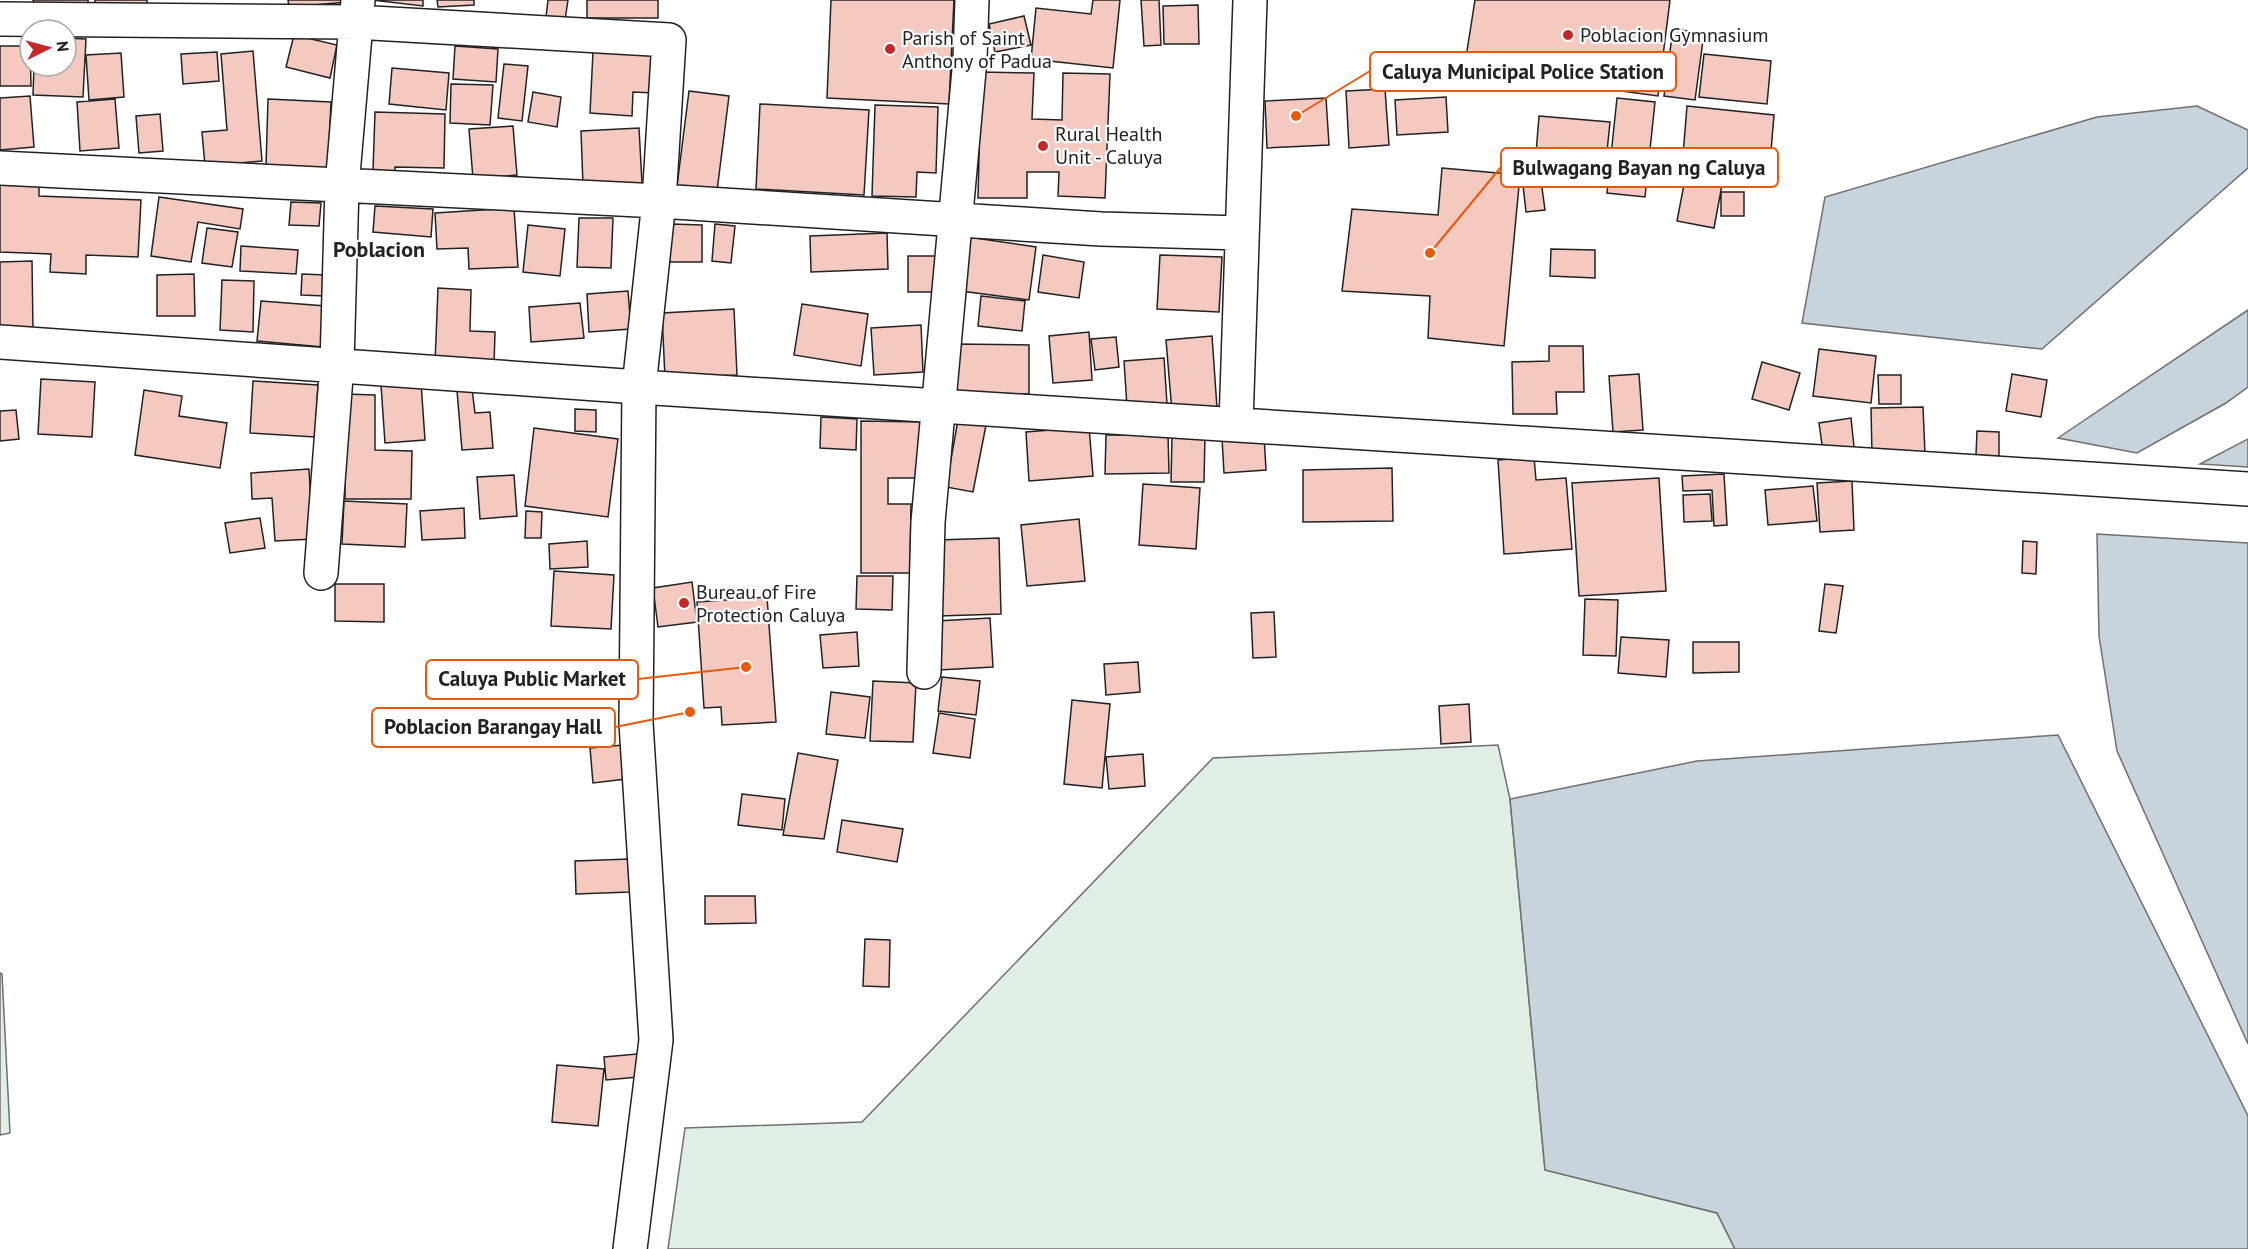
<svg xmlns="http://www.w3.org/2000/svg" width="2248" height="1249" font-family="'PT Sans',sans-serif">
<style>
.green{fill:#e0efe3;stroke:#6f6f6f;stroke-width:1.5}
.water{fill:#c7d3dd;stroke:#6f6f6f;stroke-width:1.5}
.building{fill:#f3c9c0;stroke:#222;stroke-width:1.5}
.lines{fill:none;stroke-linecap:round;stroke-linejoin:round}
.minor-casing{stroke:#222;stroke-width:36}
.major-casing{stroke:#222;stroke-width:36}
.minor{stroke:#fff;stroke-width:33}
.major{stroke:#fff;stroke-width:33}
.poi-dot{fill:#c62828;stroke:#fff;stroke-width:2}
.labels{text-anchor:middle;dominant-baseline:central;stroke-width:4.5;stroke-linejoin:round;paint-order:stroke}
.poi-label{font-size:20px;fill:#222;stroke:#fff;text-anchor:start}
.quarter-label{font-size:22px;font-weight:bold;fill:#222;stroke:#fff}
.leader{fill:none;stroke:#e8590c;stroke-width:2}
.callout-dot{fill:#e8590c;stroke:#fff;stroke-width:2}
.callout{fill:#fff;stroke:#e8590c;stroke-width:2}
.callout-label{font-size:21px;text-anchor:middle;font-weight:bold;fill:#222}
</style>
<rect width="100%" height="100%" fill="#fff"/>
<path class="green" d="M1498,745L1510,799L1545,1170L1717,1213L1735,1249H668L685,1128L862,1122L1213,758Z
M0,973L2,974L10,1133L0,1135Z"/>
<path class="water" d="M2197,106L2248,130V168L2042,349L1802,323L1825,197L2097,117Z
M2248,310V387L2226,403L2137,453L2058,438Z
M2248,439V467L2200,464Z
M2097,534L2248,543V1044L2117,751L2099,636Z
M2058,735L2248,1116V1249H1735L1717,1213L1545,1170L1510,799L1697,761Z"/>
<path class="building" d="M33,0H88V4L34,7Z
M95,0H147V6L95,10Z
M288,0H348V2L289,7Z
M372,0H423V6Z
M437,0H474V5L438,7Z
M548,0H568L565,20L546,17Z
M587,0H658V18H587Z
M831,0H954L949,104L827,98Z
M1093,0H1120L1113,68L1031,59L1036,8L1091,14Z
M1141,0H1159L1161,45L1144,46Z
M1475,0H1670L1658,96L1464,70Z
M1198,5L1199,44H1164L1163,6Z
M1024,16L1031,45L995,52L989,24Z
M1673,29L1704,33L1695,100L1664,96Z
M294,35L337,45L330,78L286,67Z
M66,38L86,39L83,97L33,95L34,66H66Z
M0,46H30L31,86H0Z
M455,46L498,49L496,82L453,79Z
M253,51L262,161L205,166L202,132L227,130L221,54Z
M593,51L656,55L654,93L633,92L632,116L590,113Z
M217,52L219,81L183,84L181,54Z
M121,53L124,97L89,100L86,55Z
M1704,54L1771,61L1767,104L1699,97Z
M504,64L528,66L522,121L498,118Z
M392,68L449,73L446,110L389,104Z
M981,72L1034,73L1032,119L1062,120L1063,73L1110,74L1105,198L1058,196L1059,172H1027V198H978Z
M451,84L493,85L490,125L450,123Z
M1385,89L1389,145L1349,148L1346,91Z
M689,91L729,96L717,191L677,186Z
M533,92L561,97L557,127L528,122Z
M30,96L34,147L0,150V98Z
M1446,97L1448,132L1397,135L1395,100Z
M1326,98L1329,145L1267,148L1265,101Z
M1617,98L1655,102L1645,197L1607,193Z
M115,99L119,148L80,151L77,102Z
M268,99L331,102L328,169L266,166Z
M760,104L869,110L864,195L756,189Z
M875,105L938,107L936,173L917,172L916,197L872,196Z
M1687,106L1774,115L1770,163L1683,155Z
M375,112L445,114L444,168L395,167V172L373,171Z
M160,114L163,151L139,153L136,116Z
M1539,116L1610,122L1605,172L1535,166Z
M513,126L517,175L473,179L469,129Z
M639,128L642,183L583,186L581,131Z
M1442,168L1520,175L1504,346L1428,338L1430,296L1342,291L1352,209L1438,215Z
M1540,173L1545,210L1526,212L1522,176Z
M1685,179L1722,185L1714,228L1677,221Z
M0,184L39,186V196L141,200L138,257L86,255V274L50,272L51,254L0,252Z
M1721,192H1744V216H1721Z
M159,197L243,209L240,229L198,222L191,262L151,256Z
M291,202L321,203L319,226L289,225Z
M375,206L433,209L431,237L373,232Z
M514,208L518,267L469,269L468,248L437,249L435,213Z
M579,218H613L611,268L577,267Z
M671,224L702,225V262H670Z
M715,224L735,226L731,263L712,261Z
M528,225L565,229L560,276L523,272Z
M207,228L238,232L232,267L202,263Z
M887,233L888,269L811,272L810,236Z
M968,237L1036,247L1029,300L961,291Z
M241,246L298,250L296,274L240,271Z
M1551,249L1595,250V278L1550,276Z
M1043,255L1084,262L1079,298L1038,292Z
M1160,255L1222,257L1219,312L1157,309Z
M908,256H937V292H908Z
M32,261L33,330L0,331V262Z
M194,274L195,316H157V275Z
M302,274L326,275L325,296L301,295Z
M222,280L254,281L253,332L220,330Z
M438,288L471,290L470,331L495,332L494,365L435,363Z
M628,291L631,329L589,332L587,294Z
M981,296L1025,301L1022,331L978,326Z
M261,301L326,306L323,347L257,341Z
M580,303L584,338L531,342L529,307Z
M802,304L868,314L861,366L794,355Z
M734,309L737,375L665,378L662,313Z
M921,325L923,372L874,375L871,328Z
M1089,332L1092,380L1053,383L1049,336Z
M1212,336L1217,408L1172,412L1166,340Z
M1116,337L1119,367L1095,370L1091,339Z
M956,344L1029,345V394L956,393Z
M1549,346H1583L1584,392H1556L1557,414H1513L1512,362L1549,361Z
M1819,349L1876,356L1871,403L1813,396Z
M1164,358L1167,404L1127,407L1124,361Z
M1762,362L1800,373L1789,410L1752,399Z
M1639,374L1643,430L1613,432L1609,376Z
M2012,374L2047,380L2041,417L2006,411Z
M1878,375H1901V404H1879Z
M41,379L95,382L92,437L38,434Z
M253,381L318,385L315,437L250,433Z
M421,383L425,440L385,443L381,385Z
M472,389L475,413L490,412L493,448L462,450L457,391Z
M144,390L182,396L179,416L227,423L220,468L135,455Z
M345,394L375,395V450L412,451L411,499H345Z
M1923,407L1925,454L1872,455L1871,408Z
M575,409L596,410V432L575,431Z
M16,410L19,439L0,441V411Z
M821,417L857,419L856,450L820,448Z
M1851,418L1854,447L1823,452L1819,423Z
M958,420L986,425L973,492L946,487Z
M861,421L926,422V478H888V504H911L910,573H861Z
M1089,427L1093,476L1029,481L1026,432Z
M534,428L618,439L608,517L525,506Z
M1977,431L1999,432V456L1976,455Z
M1106,435H1168L1169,473L1105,474Z
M1264,435L1266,470L1224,473L1222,438Z
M1172,436H1205L1204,482H1171Z
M1534,457L1536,480L1566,478L1572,549L1504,554L1498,460Z
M1392,468L1393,521L1303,522V470Z
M309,469L313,539L275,541L272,498L252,499L251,473Z
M1724,474L1727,525L1714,526L1712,490L1683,491L1682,476Z
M514,475L517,516L480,519L477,477Z
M1659,478L1666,591L1579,596L1572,483Z
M1852,481L1854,530L1820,532L1817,483Z
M1143,484L1200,488L1196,549L1139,545Z
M1813,486L1817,521L1768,525L1765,490Z
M1710,494L1712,521L1684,522L1683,495Z
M344,501L407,504L405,547L342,544Z
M464,508L465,538L422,540L420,511Z
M526,511L542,512L541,538H525Z
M260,518L265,548L230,553L225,523Z
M1079,519L1085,581L1027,586L1021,525Z
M999,538L1001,614L939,616L937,540Z
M587,541L588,567L550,569L549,544Z
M2023,541L2037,542L2036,574L2022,573Z
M554,571L614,575L611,629L551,626Z
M857,576H893L892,610L856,609Z
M692,582L697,622L658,627L653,588Z
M335,584H384V622L335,621Z
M1825,584L1843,586L1836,633L1819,631Z
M767,597L776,722L722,725L721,707L704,708L697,602Z
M1585,599L1618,600L1616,656L1583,655Z
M1274,612L1276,657L1253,658L1251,613Z
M990,618L993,667L939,670L936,621Z
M857,632L859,666L823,668L820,635Z
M1621,637L1669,640L1666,677L1618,673Z
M1693,642H1739V672L1693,673Z
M1138,662L1140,692L1106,695L1104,664Z
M942,677L980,681L976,715L938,711Z
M873,681L916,683L913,742L870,741Z
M831,692L870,697L865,738L826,734Z
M1072,700L1110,704L1102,788L1064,784Z
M1469,704L1471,742L1441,744L1439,706Z
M939,713L975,719L970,758L933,753Z
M623,745L626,779L593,783L590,748Z
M798,753L838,760L824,839L783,835Z
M1143,754L1145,786L1109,789L1106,757Z
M742,794L785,799L782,830L738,825Z
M842,820L903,829L897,862L837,852Z
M629,859L630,892L576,894L575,861Z
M705,896H755L756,923L705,924Z
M865,939L890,940L889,987L863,986Z
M637,1054L638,1077L606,1080L604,1057Z
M557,1065L604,1069L598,1126L552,1122Z"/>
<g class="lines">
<g class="minor-casing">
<path id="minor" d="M0,19L355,22L669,40L659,201L639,387
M0,168L659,201L1101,229L1241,233
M0,342L639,387L2248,489
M1236,424L1250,0
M321,573L337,364L342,186L358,0
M924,672L928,522L970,59L972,0"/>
</g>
<g class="major-casing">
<path id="major" d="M630,1249L656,1040L636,723L639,387"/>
</g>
<use href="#minor" class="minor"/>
<use href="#major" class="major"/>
</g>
<g class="poi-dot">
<circle cx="1568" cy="35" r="6"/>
<circle cx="890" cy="49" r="6"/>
<circle cx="1043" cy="146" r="6"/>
<circle cx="684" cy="603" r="6"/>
</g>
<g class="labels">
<g class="poi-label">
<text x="1580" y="35">Poblacion Gymnasium</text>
<text x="902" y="38">Parish of Saint<tspan x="902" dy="23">Anthony of Padua</tspan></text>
<text x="1055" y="134">Rural Health<tspan x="1055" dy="23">Unit - Caluya</tspan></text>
<text x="696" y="592">Bureau of Fire<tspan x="696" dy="23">Protection Caluya</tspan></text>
</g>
<g class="quarter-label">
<text x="379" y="249">Poblacion</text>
</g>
</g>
<path class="leader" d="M1296 116L1370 71M1430 253L1501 167M746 667L638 679M690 712L615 727"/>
<g class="callout-dot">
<circle cx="1296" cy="116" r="6"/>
<circle cx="1430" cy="253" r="6"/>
<circle cx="746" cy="667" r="6"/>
<circle cx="690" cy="712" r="6"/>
</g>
<g class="callout">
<rect x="1370" y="52" width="306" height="39" rx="6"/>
<rect x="1501" y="148" width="277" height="39" rx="6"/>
<rect x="426" y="660" width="212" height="39" rx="6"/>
<rect x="372" y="708" width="243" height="39" rx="6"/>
</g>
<g class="callout-label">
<text x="1523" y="79">Caluya Municipal Police Station</text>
<text x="1639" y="175">Bulwagang Bayan ng Caluya</text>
<text x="532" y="686">Caluya Public Market</text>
<text x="493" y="734">Poblacion Barangay Hall</text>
</g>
<g transform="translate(48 48) rotate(84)"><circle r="28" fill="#ffffff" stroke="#a7a7a7" stroke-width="1.5"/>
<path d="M0-4.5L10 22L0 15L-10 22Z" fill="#c62828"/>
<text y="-9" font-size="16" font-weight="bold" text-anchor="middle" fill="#222222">N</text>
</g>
</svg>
